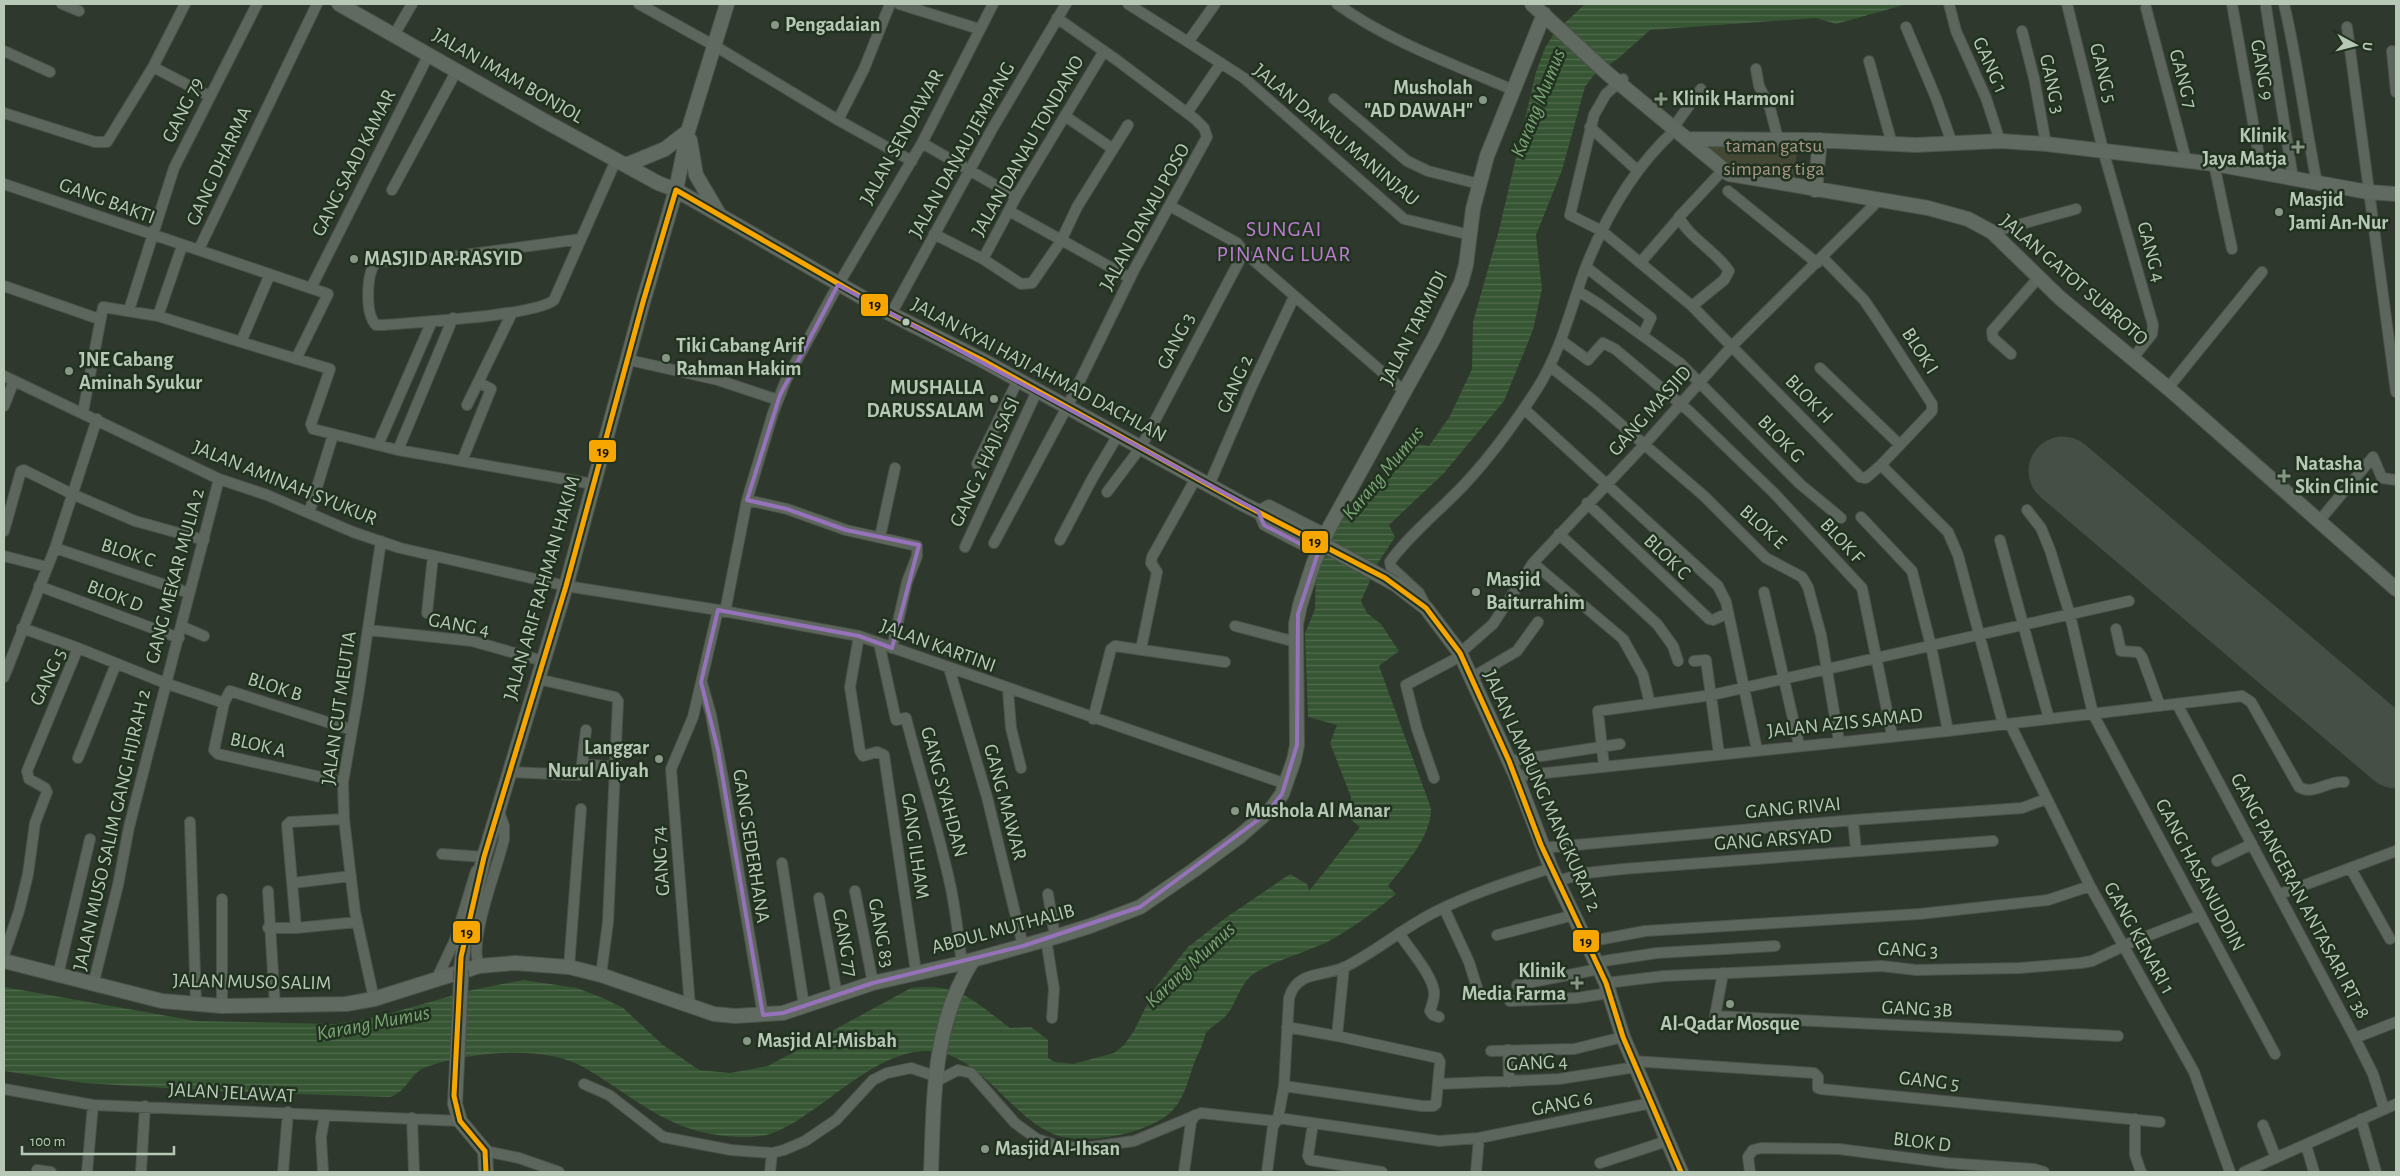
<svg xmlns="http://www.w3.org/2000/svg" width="2400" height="1176" font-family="'Alegreya Sans',sans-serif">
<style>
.park{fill:#444835}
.water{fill:url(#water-rules)}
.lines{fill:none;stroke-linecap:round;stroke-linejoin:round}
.runway{stroke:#464f45;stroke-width:69}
.street-casing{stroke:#4b524a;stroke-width:12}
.secondary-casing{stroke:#4b524a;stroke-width:16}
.street{stroke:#5d665c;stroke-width:10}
.secondary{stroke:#616a60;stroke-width:14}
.secondary-bridge-casing{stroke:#4b524a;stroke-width:16;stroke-linecap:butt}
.secondary-bridge{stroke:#616a60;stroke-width:14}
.bus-1-casing{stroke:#223220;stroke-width:9}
.bus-1{stroke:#f7a600;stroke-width:5}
.marked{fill:none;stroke:#9672bb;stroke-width:4;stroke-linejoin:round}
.poi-dot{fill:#889686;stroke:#223220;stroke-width:2}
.bus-dot{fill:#b8c8b7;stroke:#223220;stroke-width:2}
.labels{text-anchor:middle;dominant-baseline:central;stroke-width:5;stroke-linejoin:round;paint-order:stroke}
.poi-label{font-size:20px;font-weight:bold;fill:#b8c8b7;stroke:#223220;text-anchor:start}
.street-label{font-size:20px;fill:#b8c8b7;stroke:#223220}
.park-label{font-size:20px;fill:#a79785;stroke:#223220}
.water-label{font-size:21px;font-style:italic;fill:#79a473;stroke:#223220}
.quarter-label{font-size:22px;letter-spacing:1px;fill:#bc7dd1;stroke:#223220}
.line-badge{stroke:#223220;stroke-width:2}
.pale-badge-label{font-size:14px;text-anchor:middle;font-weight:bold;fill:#111}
</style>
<defs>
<pattern id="water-rules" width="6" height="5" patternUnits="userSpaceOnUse" patternTransform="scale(1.25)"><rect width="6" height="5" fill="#365533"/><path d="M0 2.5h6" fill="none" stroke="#516c4e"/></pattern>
</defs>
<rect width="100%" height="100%" fill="#2e382c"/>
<path class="park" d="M1693,132L1798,138L1794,182L1732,171Z"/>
<path class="water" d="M1585,4H1907L1836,24L1816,18L1650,30L1620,57L1593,76L1585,87L1562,170L1536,235L1542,289L1533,330L1504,401L1444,473L1389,525L1395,537L1378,563L1361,601L1367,613L1381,624L1399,651L1379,666L1431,808C1431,838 1406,863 1388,886L1396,894C1374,912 1352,929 1327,942C1309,951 1262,965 1250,977C1239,987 1237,1001 1228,1013C1223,1021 1212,1025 1206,1033C1204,1037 1204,1040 1202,1045C1201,1050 1197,1055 1195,1061C1189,1077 1185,1097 1173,1110C1152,1133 1088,1145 1059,1136C1010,1120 979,1048 924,1051C872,1053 823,1111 778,1131C760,1139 737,1138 718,1135C666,1129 629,1094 585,1068C545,1044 469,1052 426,1067C410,1073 407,1092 390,1097L232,1092L84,1083L4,1071V987L196,1021L336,1024L377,1017L472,990L523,980L577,988L603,998L623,1008L663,1045L699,1070L730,1073L768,1066L911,988C959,982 974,1001 1010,1028L1031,1027L1048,1040V1058L1055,1062L1073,1064L1114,1053L1124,1045L1134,1031L1155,988L1188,947L1224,919L1290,874L1307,884L1309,891L1360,827L1345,815L1350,806L1351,797L1330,743L1337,725L1308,717L1305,633L1315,609L1316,566L1338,516L1348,513L1365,495L1387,481L1417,444L1429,446L1450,416L1472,369L1473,322L1499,230L1536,72L1545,48L1555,32Z"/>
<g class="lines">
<path class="runway" d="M2063,471L2396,754"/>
<g class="street-casing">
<path id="street" d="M62,4L79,11
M639,4L715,46L838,120L864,69L890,4
M899,4L979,29
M1128,4L1188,42L1215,4
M1337,4C1390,42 1453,64 1513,90
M1949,4L1956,31L1986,98L2000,141
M2067,4L2103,150L2153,325L2152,334L2133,358
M2232,4L2262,173
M2284,4C2298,63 2305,124 2317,183
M2266,7L2293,179
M2146,8L2186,160
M1906,27L1936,98L1952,143
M2347,27L2396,392
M2022,31L2034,78L2046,144
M394,35L412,4
M1188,42L1244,78L1404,219L1470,235
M4,51L50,72
M2392,51L2396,92
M1869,61L1892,144
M153,67L209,96
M1756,69L1759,86L1770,108L1778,139
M1623,79L1606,94L1594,115L1570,215L1602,231L1692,306L1860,477L1866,478L1881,465L1948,532L1958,555L2003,724
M1334,99L1407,161L1428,171L1479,184
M4,113L95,142H107L153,67L185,4
M1187,113L1221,63
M1065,116L1113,149
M838,120L912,161
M1590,127L1638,171
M1673,128L1701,89
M922,143L1016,197
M2214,164L2232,249
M4,184L328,294L296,359
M392,190L457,70
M1728,191L1817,263
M1170,206L1237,243L1244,252L1404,391
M1009,211L1130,278
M1992,232L2076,209
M934,234L983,259L1021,284L1032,283L1061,241L1077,207L1128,125
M581,239L442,258L376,262C366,274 365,314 376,325H384C415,322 535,316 554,300L616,160
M182,246L158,316L241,342
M199,249L317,4
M1823,258L1864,300L1877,319L1932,404V411L1881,465
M983,259L1016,197L1104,51
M1640,263L1679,218
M1586,267L1651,318L1643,335
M270,274L241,342L330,369L311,424L313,429L398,450L593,484
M4,286L99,319
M311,288L429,54
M1578,291L1599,304L1680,363L1800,484L1841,518
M1692,306L1724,280L1729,271C1716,251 1689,238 1679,217L1723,170
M129,310L174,168L257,4
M891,314L991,131L1066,4
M1562,341L1588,360L1603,343L1615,349L1690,412L1774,493L1862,588L1892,735
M2011,354L1993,338L1992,331L2039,277
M629,360L718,380L778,400
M1551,367L1595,402L1704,496L1766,558L1802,577L1808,587L1821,635L1839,741
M1820,368L1900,445
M4,376L219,479L267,495L353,532L400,548L566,586L718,610L859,636L1286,784
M2168,388L2262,272
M467,405L512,313
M4,406L14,381
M1524,409L1718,586L1726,602L1757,750
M83,412L103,307L158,316
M378,445L432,321
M398,450L453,318
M462,461L491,389L478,382
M977,464L1018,380
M1209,485L1251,388L1294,297
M1107,492L1141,447L1244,252
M747,500L787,509L846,530L917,546V556L907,582L892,648
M1587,503L1709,619L1713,620L1728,613
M2027,510L2041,528L2050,550L2070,615L2093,714L2275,1054
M309,513L333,435
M1861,517L1912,571L1931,646L1948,731
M2319,521L2373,457L2382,478L2396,480
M4,531L21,471L24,470L72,494L135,521L204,540
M1559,534L1657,624L1673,646L1678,661
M880,537L895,468
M1060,540L1092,479L1118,435
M2000,540L2049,719
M994,543L1067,407L1134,270L1207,137L1204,128L1195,119L1118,61L1057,18
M965,547L1037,391
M55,548L189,593
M1318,553L1264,525L1258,511L1269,505L1326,534
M4,556L47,567
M1533,563L1623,639L1643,675L1650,704
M39,586L179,638
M1764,592L1799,745
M1426,607L1419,593L1391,567L1390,562C1405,539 1441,509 1461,488C1490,458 1515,423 1537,389C1561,351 1570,310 1585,269C1605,218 1634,167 1675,130
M725,612L747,500L773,413L786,380L838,285L922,143L993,4
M427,613L433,556
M181,626L204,636
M1235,626L1296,642
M22,628L78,648
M2116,629L2121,651L2138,652L2142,657L2160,706
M368,630L472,641L543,661
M859,636L850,687L860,751L863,756L877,752L884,755L916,972
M879,643L896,720L906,718C920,774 938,828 950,884C956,910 958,937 962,963
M1141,649L1157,572L1151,563L1152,557L1196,478
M1460,653L1493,624L1533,563L1644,445L1732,346L1878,201
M1694,661L1706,660L1719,754
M949,668L987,797L1023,946
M4,677L55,548L97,419
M1471,678L1517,651L1538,622
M538,679L615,697L618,701L608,922L601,975
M702,683L711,715L723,779L763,1015
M1008,690L1011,728L1021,768
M2177,704L2355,1038L2373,1074L2384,1109
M1093,719L1111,649L1115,646L1225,662
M2010,724L2090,886L2194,1072L2230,1172
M586,730L582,764L614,767
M78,758L116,664
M1509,761L1620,744
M1604,766L1598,711L1712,695L2129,601
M509,772L578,775L582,764
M1516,776L1948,731L2242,696L2251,702L2299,787C2314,796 2328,780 2344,782
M1434,778L1417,729L1406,685L1461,656
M343,782L218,754L214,750L224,703L230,691L352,730
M1853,820L1856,851
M190,822L196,1004
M1542,848L1853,820L2022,808L2046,799
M442,854L484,857
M2217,861L2252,844
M782,863L804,1006
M2351,869L2390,939
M1557,881L1586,873L1623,869L1993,841
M293,883L351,876
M268,891L275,1006
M855,891L873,983
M1048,894L1055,937
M2280,894L2396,851
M819,898L837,995
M222,899V1006
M1444,908L1469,962L1479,994
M268,928H296L287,825L290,822L344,819
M296,928L357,922
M1399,933C1409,949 1431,973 1434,991C1435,998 1432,1005 1430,1011L1433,1015L1439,1017
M1497,935L1574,915
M1046,939L1054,989L1052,1018
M1587,942L1645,931L1919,914L2048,900L2090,886
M4,955L19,911L28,874L35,823L47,792L45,788L29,779L27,771L78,648L165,683L224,703
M1597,962L1657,953L1775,946
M479,966C468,940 497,870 504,839V826L498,809
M569,967L581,809
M1723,973L1715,1016L2118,1036
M58,975L90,839
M436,980L455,940L476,871
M1606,983L1664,976L1882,966L1916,970L2020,968L2081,963L2092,961L2132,942L2201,915
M93,985L118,885L129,827L219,479
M1517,985L1599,969
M374,999L355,912L344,819L343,782L358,696L381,541
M1510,1001L1577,998L1609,993
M690,1007L671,769L693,717L718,610
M1287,1027L1337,1036
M2355,1038L2396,1022
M1508,1050L1509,1082
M1491,1051L1574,1049L1623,1037
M1633,1061L1814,1073L1818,1077V1088L1821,1089L2160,1122
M935,1082L958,1070L971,1073L1015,1123L1037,1139L1058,1146L1084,1148L1134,1141L1201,1113L1274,1121
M584,1084L609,1095L663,1137L731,1150L772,1153L784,1150L805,1141L836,1120L873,1080L887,1073L911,1068L935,1076
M1439,1084L1559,1079L1636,1067
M1284,1086L1422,1106H1433L1436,1104L1440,1062L1438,1058L1337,1036L1344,967
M4,1089L93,1105L460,1121
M412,1118L414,1172
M1278,1118L1284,1086L1289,998C1297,970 1323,977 1345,967C1375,952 1402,929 1433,913C1470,894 1511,881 1551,868
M1278,1118L1439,1141L1479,1138L1651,1103
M2135,1119V1155L2141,1172
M2361,1119L2376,1172
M1313,1123L1308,1156L1310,1160L1382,1172
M2263,1125L2276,1158
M2306,1145L2314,1172
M485,1151L519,1158L559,1172
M1600,1163L1667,1141
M37,1170L51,1172
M87,1172L93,1105
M141,1172L145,1106
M283,1172L288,1112
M323,1172L321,1137L325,1115
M770,1172L772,1153
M1184,1172L1191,1122L1195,1115
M1267,1172L1273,1126L1278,1119
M1476,1172L1479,1138
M1750,1172L1748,1157L1753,1150L1761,1148L1839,1149L1948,1163L2034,1169L2044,1172
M2244,1172L2396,1104"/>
</g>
<g class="secondary-casing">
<path id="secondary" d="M339,4L543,120L658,183L676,190L688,131L727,4
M1532,4L1608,74L1729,174L1928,208L1968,219L1992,232L2060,298L2168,388L2396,589
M1687,139L1814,140L1916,145L2000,141L2046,144L2214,164L2368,192L2396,194
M690,140L696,175L719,214
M626,165L665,149L688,131
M1815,190L1820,140
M1395,584L1426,608L1460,653L1516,776L1551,868L1606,983L1623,1037L1681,1172
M4,961L162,1001L222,1006L346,1004L374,999L479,966L515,963L569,967L601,975L714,1014L735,1016L783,1013L873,983L962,963L1055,937L1090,926L1140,907L1194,870L1240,836L1272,808L1282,794L1294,760L1297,745L1296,624L1300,605L1314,562L1329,528L1434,338L1461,283L1466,265L1473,209L1487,156L1544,14
M461,970L464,941L484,857L566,586L643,302L676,190L891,314L982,360L1243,504L1308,536
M461,980L455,1104L460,1121L485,1151L486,1172
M931,1172C934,1099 932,1024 973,960"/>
</g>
<use href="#street" class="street"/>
<use href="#secondary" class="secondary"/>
<g class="secondary-bridge-casing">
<path id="secondary-bridge" d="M1308,536L1395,584
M461,970V980"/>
</g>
<use href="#secondary-bridge" class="secondary-bridge"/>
<g class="bus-1-casing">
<path id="bus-1" d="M486,1172L485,1151L460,1121L454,1096L461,957L484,857L566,586L643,302L676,190L891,314L982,360L1243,504L1385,578L1426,608L1460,653L1509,761L1541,845L1606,983L1623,1037L1681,1172"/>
</g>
<use href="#bus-1" class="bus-1"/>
</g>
<path class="marked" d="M838,285L1258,511L1264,525L1318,553L1298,614L1297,745L1282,794L1266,814L1140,907L1023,946L873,983L783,1013L763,1015L718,750L701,682L718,610L859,636L892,648L919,545L846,530L787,509L747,500L780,395Z"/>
<g class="poi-dot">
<circle cx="775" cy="25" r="5"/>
<path d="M1658.5 91.5h5v5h5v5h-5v5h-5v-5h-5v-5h5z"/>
<circle cx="1483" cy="100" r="5"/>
<path d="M2295.5 139.5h5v5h5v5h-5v5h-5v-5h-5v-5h5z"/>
<circle cx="2279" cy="212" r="5"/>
<circle cx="354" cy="259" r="5"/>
<circle cx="666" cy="358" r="5"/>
<circle cx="69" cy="371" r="5"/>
<circle cx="994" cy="399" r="5"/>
<path d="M2281.5 468.5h5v5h5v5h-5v5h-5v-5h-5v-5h5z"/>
<circle cx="1476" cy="592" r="5"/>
<circle cx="659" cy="759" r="5"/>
<circle cx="1235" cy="811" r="5"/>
<path d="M1574.5 975.5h5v5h5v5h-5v5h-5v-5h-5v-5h5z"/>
<circle cx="1730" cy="1004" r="5"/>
<circle cx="747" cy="1041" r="5"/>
<circle cx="985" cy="1149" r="5"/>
</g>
<circle class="bus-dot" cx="906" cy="322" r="4.5"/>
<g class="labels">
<g class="poi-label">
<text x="785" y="25">Pengadaian</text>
<text x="1473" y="88" text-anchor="end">Musholah<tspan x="1473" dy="23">"AD DAWAH"</tspan></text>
<text x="1672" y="99">Klinik Harmoni</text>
<text x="2287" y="136" text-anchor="end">Klinik<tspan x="2287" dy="23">Jaya Matja</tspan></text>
<text x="2289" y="200">Masjid<tspan x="2289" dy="23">Jami An-Nur</tspan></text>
<text x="364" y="259">MASJID AR-RASYID</text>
<text x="676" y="346">Tiki Cabang Arif<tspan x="676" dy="23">Rahman Hakim</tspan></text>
<text x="79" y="360">JNE Cabang<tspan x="79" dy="23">Aminah Syukur</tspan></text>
<text x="984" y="388" text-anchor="end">MUSHALLA<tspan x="984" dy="23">DARUSSALAM</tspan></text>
<text x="2295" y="464">Natasha<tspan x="2295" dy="23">Skin Clinic</tspan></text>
<text x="1486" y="580">Masjid<tspan x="1486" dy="23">Baiturrahim</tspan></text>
<text x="649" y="748" text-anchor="end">Langgar<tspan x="649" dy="23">Nurul Aliyah</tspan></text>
<text x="1245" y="811">Mushola Al Manar</text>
<text x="1566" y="971" text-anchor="end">Klinik<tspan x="1566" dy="23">Media Farma</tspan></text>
<text x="1730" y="1024" text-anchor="middle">Al-Qadar Mosque</text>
<text x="757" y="1041">Masjid Al-Misbah</text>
<text x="995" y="1149">Masjid Al-Ihsan</text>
</g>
<g class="street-label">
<text transform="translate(1990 65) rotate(66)">GANG 1</text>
<text transform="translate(2262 70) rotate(80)">GANG 9</text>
<text transform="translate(2103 73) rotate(76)">GANG 5</text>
<text transform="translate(508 76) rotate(30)">JALAN IMAM BONJOL</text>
<text transform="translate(2183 79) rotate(75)">GANG 7</text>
<text transform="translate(2052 84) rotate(78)">GANG 3</text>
<text transform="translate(183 110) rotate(-64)">GANG 79</text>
<text transform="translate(1336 135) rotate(40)">JALAN DANAU MANINJAU</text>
<text transform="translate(902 137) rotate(-61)">JALAN SENDAWAR</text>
<text transform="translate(1028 146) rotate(-60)">JALAN DANAU TONDANO</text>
<text transform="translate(962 150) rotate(-61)">JALAN DANAU JEMPANG</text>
<text transform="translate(354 163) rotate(-63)">GANG SAAD KAMAR</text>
<text transform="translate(219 166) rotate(-65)">GANG DHARMA</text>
<text transform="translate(107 201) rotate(20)">GANG BAKTI</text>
<text transform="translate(1145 217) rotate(-61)">JALAN DANAU POSO</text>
<text transform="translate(2151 252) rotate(75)">GANG 4</text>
<text transform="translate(2074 280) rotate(41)">JALAN GATOT SUBROTO</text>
<text transform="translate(1414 328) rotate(-63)">JALAN TARMIDI</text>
<text transform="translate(1176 341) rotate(-63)">GANG 3</text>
<text transform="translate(1920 351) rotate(57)">BLOK I</text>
<text transform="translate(1039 370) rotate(28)">JALAN KYAI HAJI AHMAD DACHLAN</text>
<text transform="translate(1235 384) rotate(-66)">GANG 2</text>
<text transform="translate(1809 399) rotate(46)">BLOK H</text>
<text transform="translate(1650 411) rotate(-48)">GANG MASJID</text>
<text transform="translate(1781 439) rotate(46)">BLOK G</text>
<text transform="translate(985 462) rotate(-65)">GANG 2 HAJI SASI</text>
<text transform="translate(285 483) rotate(22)">JALAN AMINAH SYUKUR</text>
<text transform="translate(1763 527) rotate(42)">BLOK E</text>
<text transform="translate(1842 541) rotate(47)">BLOK F</text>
<text transform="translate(128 553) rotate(18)">BLOK C</text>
<text transform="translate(1667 557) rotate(44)">BLOK C</text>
<text transform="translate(175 576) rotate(-75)">GANG MEKAR MULIA 2</text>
<text transform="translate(542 588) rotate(-74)">JALAN ARIF RAHMAN HAKIM</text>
<text transform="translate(115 596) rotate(21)">BLOK D</text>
<text transform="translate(459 625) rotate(10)">GANG 4</text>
<text transform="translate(938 646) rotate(20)">JALAN KARTINI</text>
<text transform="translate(48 677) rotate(-65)">GANG 5</text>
<text transform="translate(275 687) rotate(18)">BLOK B</text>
<text transform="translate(339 708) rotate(-82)">JALAN CUT MEUTIA</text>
<text transform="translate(1845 723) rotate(-6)">JALAN AZIS SAMAD</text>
<text transform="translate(258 745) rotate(13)">BLOK A</text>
<text transform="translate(1542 791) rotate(66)">JALAN LAMBUNG MANGKURAT 2</text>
<text transform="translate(944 792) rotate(75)">GANG SYAHDAN</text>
<text transform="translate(1005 802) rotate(75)">GANG MAWAR</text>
<text transform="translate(1793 808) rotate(-5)">GANG RIVAI</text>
<text transform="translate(112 830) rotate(-77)">JALAN MUSO SALIM GANG HIJRAH 2</text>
<text transform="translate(1773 840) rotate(-4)">GANG ARSYAD</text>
<text transform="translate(751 846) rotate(81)">GANG SEDERHANA</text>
<text transform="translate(915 846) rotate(82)">GANG ILHAM</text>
<text transform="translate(661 861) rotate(-94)">GANG 74</text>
<text transform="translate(2200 875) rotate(62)">GANG HASANUDDIN</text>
<text transform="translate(2300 896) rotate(62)">GANG PANGERAN ANTASARI RT 38</text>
<text transform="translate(1003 929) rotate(-15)">ABDUL MUTHALIB</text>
<text transform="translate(881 933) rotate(79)">GANG 83</text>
<text transform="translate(2139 938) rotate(61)">GANG KENARI 1</text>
<text transform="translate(845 943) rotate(79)">GANG 77</text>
<text transform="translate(1908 950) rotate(2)">GANG 3</text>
<text transform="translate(252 982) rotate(1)">JALAN MUSO SALIM</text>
<text transform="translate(1917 1009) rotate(3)">GANG 3B</text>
<text transform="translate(1537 1063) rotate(-3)">GANG 4</text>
<text transform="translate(1929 1081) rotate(6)">GANG 5</text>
<text transform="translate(232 1093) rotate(3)">JALAN JELAWAT</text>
<text transform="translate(1562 1104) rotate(-11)">GANG 6</text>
<text transform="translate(1922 1142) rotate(7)">BLOK D</text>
</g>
<g class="park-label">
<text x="1774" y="146">taman gatsu<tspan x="1774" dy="23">simpang tiga</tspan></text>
</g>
<g class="water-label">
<text transform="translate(1538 103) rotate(-68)">Karang Mumus</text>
<text transform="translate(1383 473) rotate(-50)">Karang Mumus</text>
<text transform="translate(1190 965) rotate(-43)">Karang Mumus</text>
<text transform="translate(373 1023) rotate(-11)">Karang Mumus</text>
</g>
<g class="quarter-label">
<text x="1284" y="229">SUNGAI<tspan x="1284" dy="25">PINANG LUAR</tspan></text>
</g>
</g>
<g class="line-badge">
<rect x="860" y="293" width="29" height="24" rx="5" fill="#f7a600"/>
<rect x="588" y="439" width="29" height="24" rx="5" fill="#f7a600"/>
<rect x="1301" y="530" width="28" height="24" rx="5" fill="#f7a600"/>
<rect x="452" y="920" width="29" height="24" rx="5" fill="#f7a600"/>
<rect x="1572" y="929" width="28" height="24" rx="5" fill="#f7a600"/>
</g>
<g class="pale-badge-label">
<text x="875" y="309">19</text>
<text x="603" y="456">19</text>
<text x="1315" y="546">19</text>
<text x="467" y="937">19</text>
<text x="1586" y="946">19</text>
</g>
<rect width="2400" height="1176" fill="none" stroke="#b8c8b7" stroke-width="10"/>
<g transform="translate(2355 45) rotate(97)" stroke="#223220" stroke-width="4" paint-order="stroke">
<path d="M0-4L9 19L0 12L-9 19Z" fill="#b8c8b7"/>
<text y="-8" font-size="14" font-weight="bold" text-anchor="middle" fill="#b8c8b7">U</text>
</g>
<path d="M22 1146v8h152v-8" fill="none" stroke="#b8c8b7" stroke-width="2.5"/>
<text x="30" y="1146" font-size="15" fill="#b8c8b7" stroke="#223220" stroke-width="4" paint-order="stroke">100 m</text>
</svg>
